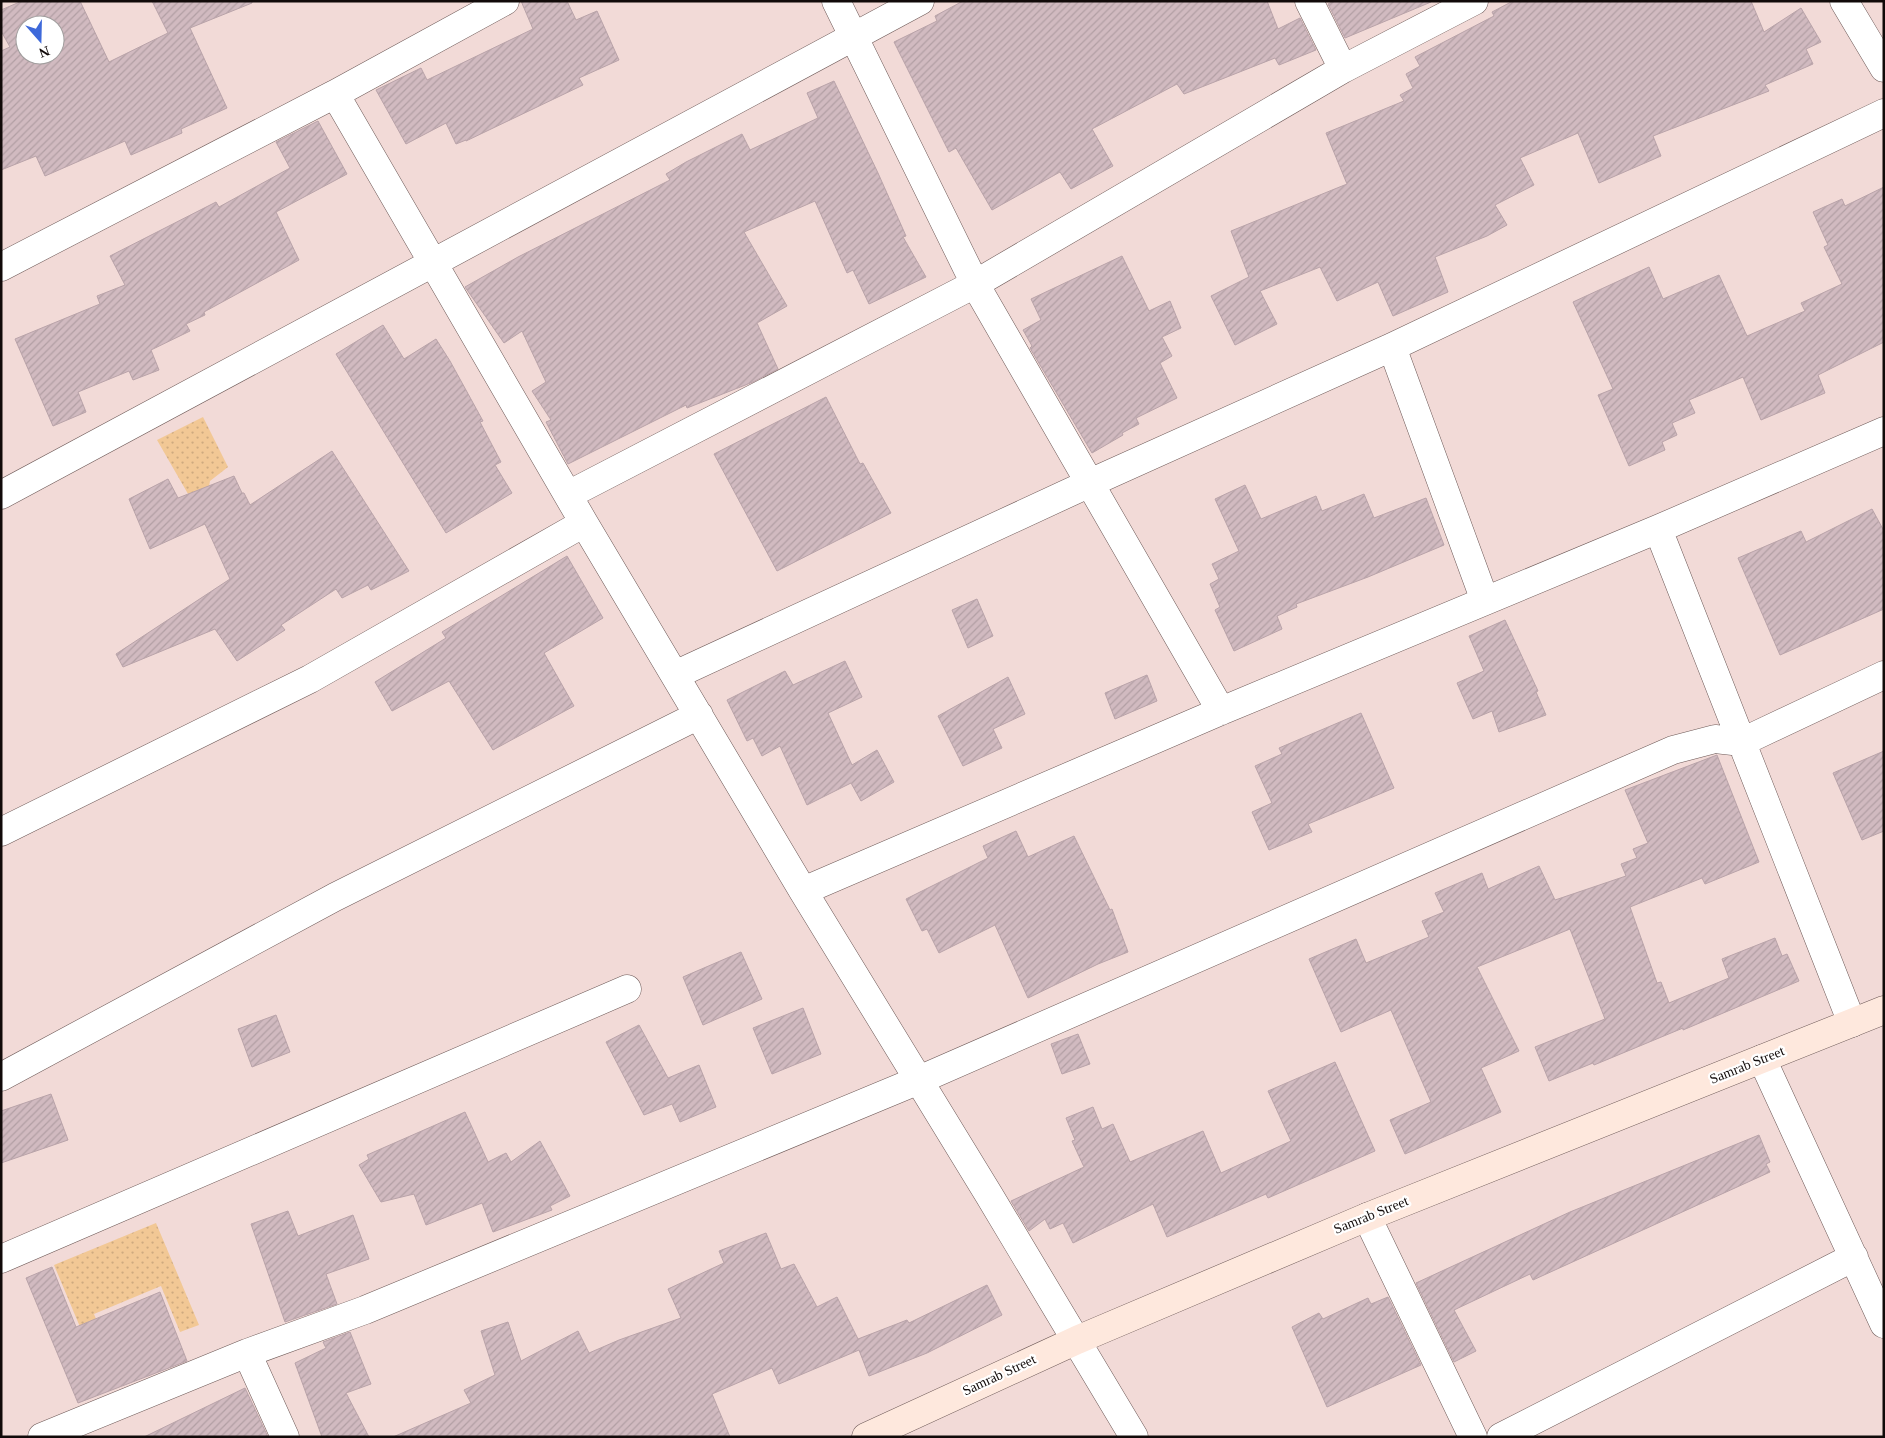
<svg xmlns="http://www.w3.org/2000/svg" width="1885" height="1438" font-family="'Times New Roman',serif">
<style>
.garden{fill:url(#garden-dots)}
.building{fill:url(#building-hatch);stroke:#b9a3a9;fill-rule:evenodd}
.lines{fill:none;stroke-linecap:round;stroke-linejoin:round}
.street-casing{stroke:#6d5957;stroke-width:29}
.secondary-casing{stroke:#6d5957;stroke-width:29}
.street{stroke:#fff;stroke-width:28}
.secondary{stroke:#fee8dd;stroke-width:28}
.labels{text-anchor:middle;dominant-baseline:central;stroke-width:4.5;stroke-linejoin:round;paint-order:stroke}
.street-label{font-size:14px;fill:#110a09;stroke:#fff}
</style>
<defs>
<pattern id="garden-dots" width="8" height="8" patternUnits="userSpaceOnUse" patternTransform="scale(1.25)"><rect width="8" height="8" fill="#f2c895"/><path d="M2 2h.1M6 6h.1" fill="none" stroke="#ceaa7f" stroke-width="1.8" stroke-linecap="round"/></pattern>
<pattern id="building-hatch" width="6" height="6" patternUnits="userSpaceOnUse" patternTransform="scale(1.25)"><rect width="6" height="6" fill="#d1bac0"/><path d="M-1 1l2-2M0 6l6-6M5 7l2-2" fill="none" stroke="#b29fa4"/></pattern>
</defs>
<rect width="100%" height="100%" fill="#f2dad7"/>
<path class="garden" d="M203,417L228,467L210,481L203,520L157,440Z
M156,1223L199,1325L180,1332L161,1286L94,1314L112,1358L96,1365L54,1265Z"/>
<path class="building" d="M22,1H80L109,62L168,33L152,1H252V3L190,28L227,108L181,129L182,133L131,155L125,141L45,176L36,156L1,170V51L10,47L1,31V10ZM25,25H55V55H25Z
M521,1H567L576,20L597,11L619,60L579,78L583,85L466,141V140L456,144L446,123L406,144L376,90L421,68L427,80L533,29Z
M963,1H1267L1278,29L1300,18L1316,50L1279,65L1275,58L1184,94L1177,84L1092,129L1113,166L1071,189L1060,172L992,210L956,148L949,152L894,42L937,21L935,16Z
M1334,1H1431V2L1345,38L1328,4Z
M1513,1H1751L1764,32L1801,8L1821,42L1806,49L1813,64L1765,85L1769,91L1653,136L1661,156L1599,183L1578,133L1520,158L1534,185L1495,205L1507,225L1487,236L1435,257L1448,292L1393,316L1378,282L1337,301L1320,267L1260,291L1277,324L1235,345L1211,296L1249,277L1231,231L1347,184L1326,133L1404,101L1400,95L1413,88L1406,74L1420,66L1415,57L1494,16L1492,12Z
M834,81L878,173L906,236L903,237L926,277L869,304L853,270L847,273L815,201L744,232L787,306L757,323L778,369L753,382L687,408L686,405L568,464L546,422L551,420L532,391L546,382L522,331L504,343L465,287L518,257L670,180L666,174L686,162L742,134L750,150L818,118L807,93Z
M318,121L347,174L276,212L299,260L204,312L205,315L186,324L190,331L151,350L159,370L133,380L129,371L78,392L86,412L53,426L15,339L100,304L97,296L125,285L110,256L216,202L219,207L290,168L276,142Z
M1884,187V342L1818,375L1825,393L1761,420L1743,377L1689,400L1695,413L1672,423L1677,435L1662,442L1665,450L1629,466L1598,395L1613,389L1573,302L1649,267L1663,299L1719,275L1747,336L1805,311L1801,303L1842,284L1824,247L1828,245L1813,212L1842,199L1845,206Z
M1122,256L1149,311L1170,301L1181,328L1162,337L1172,356L1160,363L1177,398L1136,418L1139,424L1122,433L1123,435L1092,453L1030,348L1032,346L1023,330L1041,320L1031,299Z
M383,325L404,359L436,339L450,361L483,421L480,422L501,462L495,465L512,493L446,533L336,354Z
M826,397L860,464L863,463L891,513L777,571L714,454Z
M332,451L409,571L371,590L368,585L342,598L336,589L281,625L285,630L237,661L215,629L123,667L116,654L230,579L205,524L150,549L129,499L168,479L178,498L234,476L242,493H244L250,505Z
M1245,485L1261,519L1316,496L1322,511L1364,494L1374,518L1426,498L1444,545L1368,577L1296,604L1297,607L1277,616L1282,629L1234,651L1215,610L1220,607L1210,584L1219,579L1212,564L1239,551L1215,499Z
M1872,509L1884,531V609L1780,655L1738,558L1801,531L1806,542Z
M567,556L603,618L544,653L574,706L493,750L449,681L392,711L375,682L446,638L442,632Z
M977,599L993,636L968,648L952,610Z
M1505,620L1538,691L1536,692L1546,715L1499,732L1492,711L1473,719L1457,683L1484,671L1469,636Z
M845,661L862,697L828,713L852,765L877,750L894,782L861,801L851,783L807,805L780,746L762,756L753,738L747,741L727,700L785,671L793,685Z
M1147,675L1157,701L1115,719L1105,693Z
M1008,677L1025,714L993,729L1002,748L963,766L938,716Z
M1361,713L1394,788L1308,824L1312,832L1269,850L1252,812L1272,803L1255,766L1282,754L1279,748Z
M1884,751V831L1862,840L1833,773Z
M1717,755L1759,862L1705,884L1702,878L1630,907L1657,983L1661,982L1669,1003L1729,978L1722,959L1775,938L1782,956L1787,954L1799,981L1683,1030V1028L1594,1065L1593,1063L1549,1081L1535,1047L1605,1019L1570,929L1477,967L1519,1051L1481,1068L1501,1112L1405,1154L1390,1120L1431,1102L1391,1010L1341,1032L1309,959L1356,939L1366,963L1429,937L1422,921L1444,912L1435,893L1482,873L1488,889L1539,866L1555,900L1626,876L1621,864L1637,858L1633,849L1648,843L1625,790Z
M1016,831L1028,857L1074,836L1110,910L1112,909L1128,952L1098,964L1028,998L995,925L939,953L927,929L922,931L906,899L988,858L983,846Z
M741,952L762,999L703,1025L683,977Z
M803,1008L821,1054L772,1074L753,1028Z
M276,1015L290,1052L252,1067L238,1029Z
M639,1025L668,1078L699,1065L716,1107L680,1122L672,1104L644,1115L606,1042Z
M1078,1034L1090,1064L1062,1074L1051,1044Z
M1335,1062L1375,1151L1268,1198L1266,1194L1167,1237L1153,1204L1073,1243L1063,1223L1050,1229L1045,1219L1029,1231L1011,1201L1084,1167L1072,1141L1075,1140L1066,1118L1093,1107L1102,1129L1113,1124L1130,1162L1203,1131L1221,1173L1291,1141L1268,1091Z
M51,1094L68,1140L1,1163V1111Z
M465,1112L488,1162L506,1153L511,1162L540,1141L570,1196L550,1206L552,1210L493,1232L482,1203L426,1225L414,1194L381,1202L359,1165L369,1159L367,1155Z
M1759,1135L1770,1162L1766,1164L1770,1172L1533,1280L1530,1274L1454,1310L1476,1351L1454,1362L1416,1283L1570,1212Z
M288,1211L298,1236L353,1215L369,1259L326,1274L337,1304L285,1322L251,1224Z
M766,1233L781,1269L794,1264L817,1307L837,1297L858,1339L907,1320L909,1323L987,1285L1002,1315L927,1353L869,1376L859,1350L779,1384L772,1368L712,1394L730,1437H393L471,1403L464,1390L495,1375L481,1331L508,1322L521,1361L578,1331L589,1353L619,1340L681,1318L668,1289L724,1263L719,1251Z
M52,1267L76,1327L160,1292L187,1361L78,1403L26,1278Z
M1388,1297L1421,1365L1327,1407L1292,1327L1319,1313L1323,1319L1368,1298L1371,1304Z
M350,1332L371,1384L346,1393L369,1437H322L295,1363L326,1348L323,1342Z
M245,1388L268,1437H144Z"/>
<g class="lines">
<g class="street-casing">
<path id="street" d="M836,1L975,284L1221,711
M1844,1L1884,68
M1343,69L1474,1
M335,94L584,523L803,891L989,1195L1134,1437
M1,267L335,94L505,1
M1392,347L1485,601
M1,495L920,1
M568,495L975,284L1343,69L1309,1
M1658,529L1852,1023
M675,675L1090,483L1392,347L1884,113
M1,832L310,679L584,523
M803,891L1221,711L1658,529L1884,431
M1762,1059L1884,1324
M1,1077L335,897L699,715
M1367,1217L1473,1437
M1,1259L627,989
M247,1353L285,1437
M42,1437L247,1353L365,1310L919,1080L1673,750L1715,739L1742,742L1884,675
M1501,1437L1854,1257"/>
</g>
<g class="secondary-casing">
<path id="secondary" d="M866,1437L1077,1340L1367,1217L1884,1010"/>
</g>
<use href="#street" class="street"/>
<use href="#secondary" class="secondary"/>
</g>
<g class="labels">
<g class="street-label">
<text transform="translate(1747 1065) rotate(-22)">Samrab Street</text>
<text transform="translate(1371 1215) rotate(-22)">Samrab Street</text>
<text transform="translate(999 1375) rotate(-25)">Samrab Street</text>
</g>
</g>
<rect width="1885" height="1438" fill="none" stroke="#110a09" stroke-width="5"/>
<g transform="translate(40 40) rotate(160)"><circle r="24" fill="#ffffff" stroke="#a09d9d"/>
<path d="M0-4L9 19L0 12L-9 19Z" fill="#3e69da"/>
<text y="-8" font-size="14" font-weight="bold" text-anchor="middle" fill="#110a09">N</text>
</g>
</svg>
